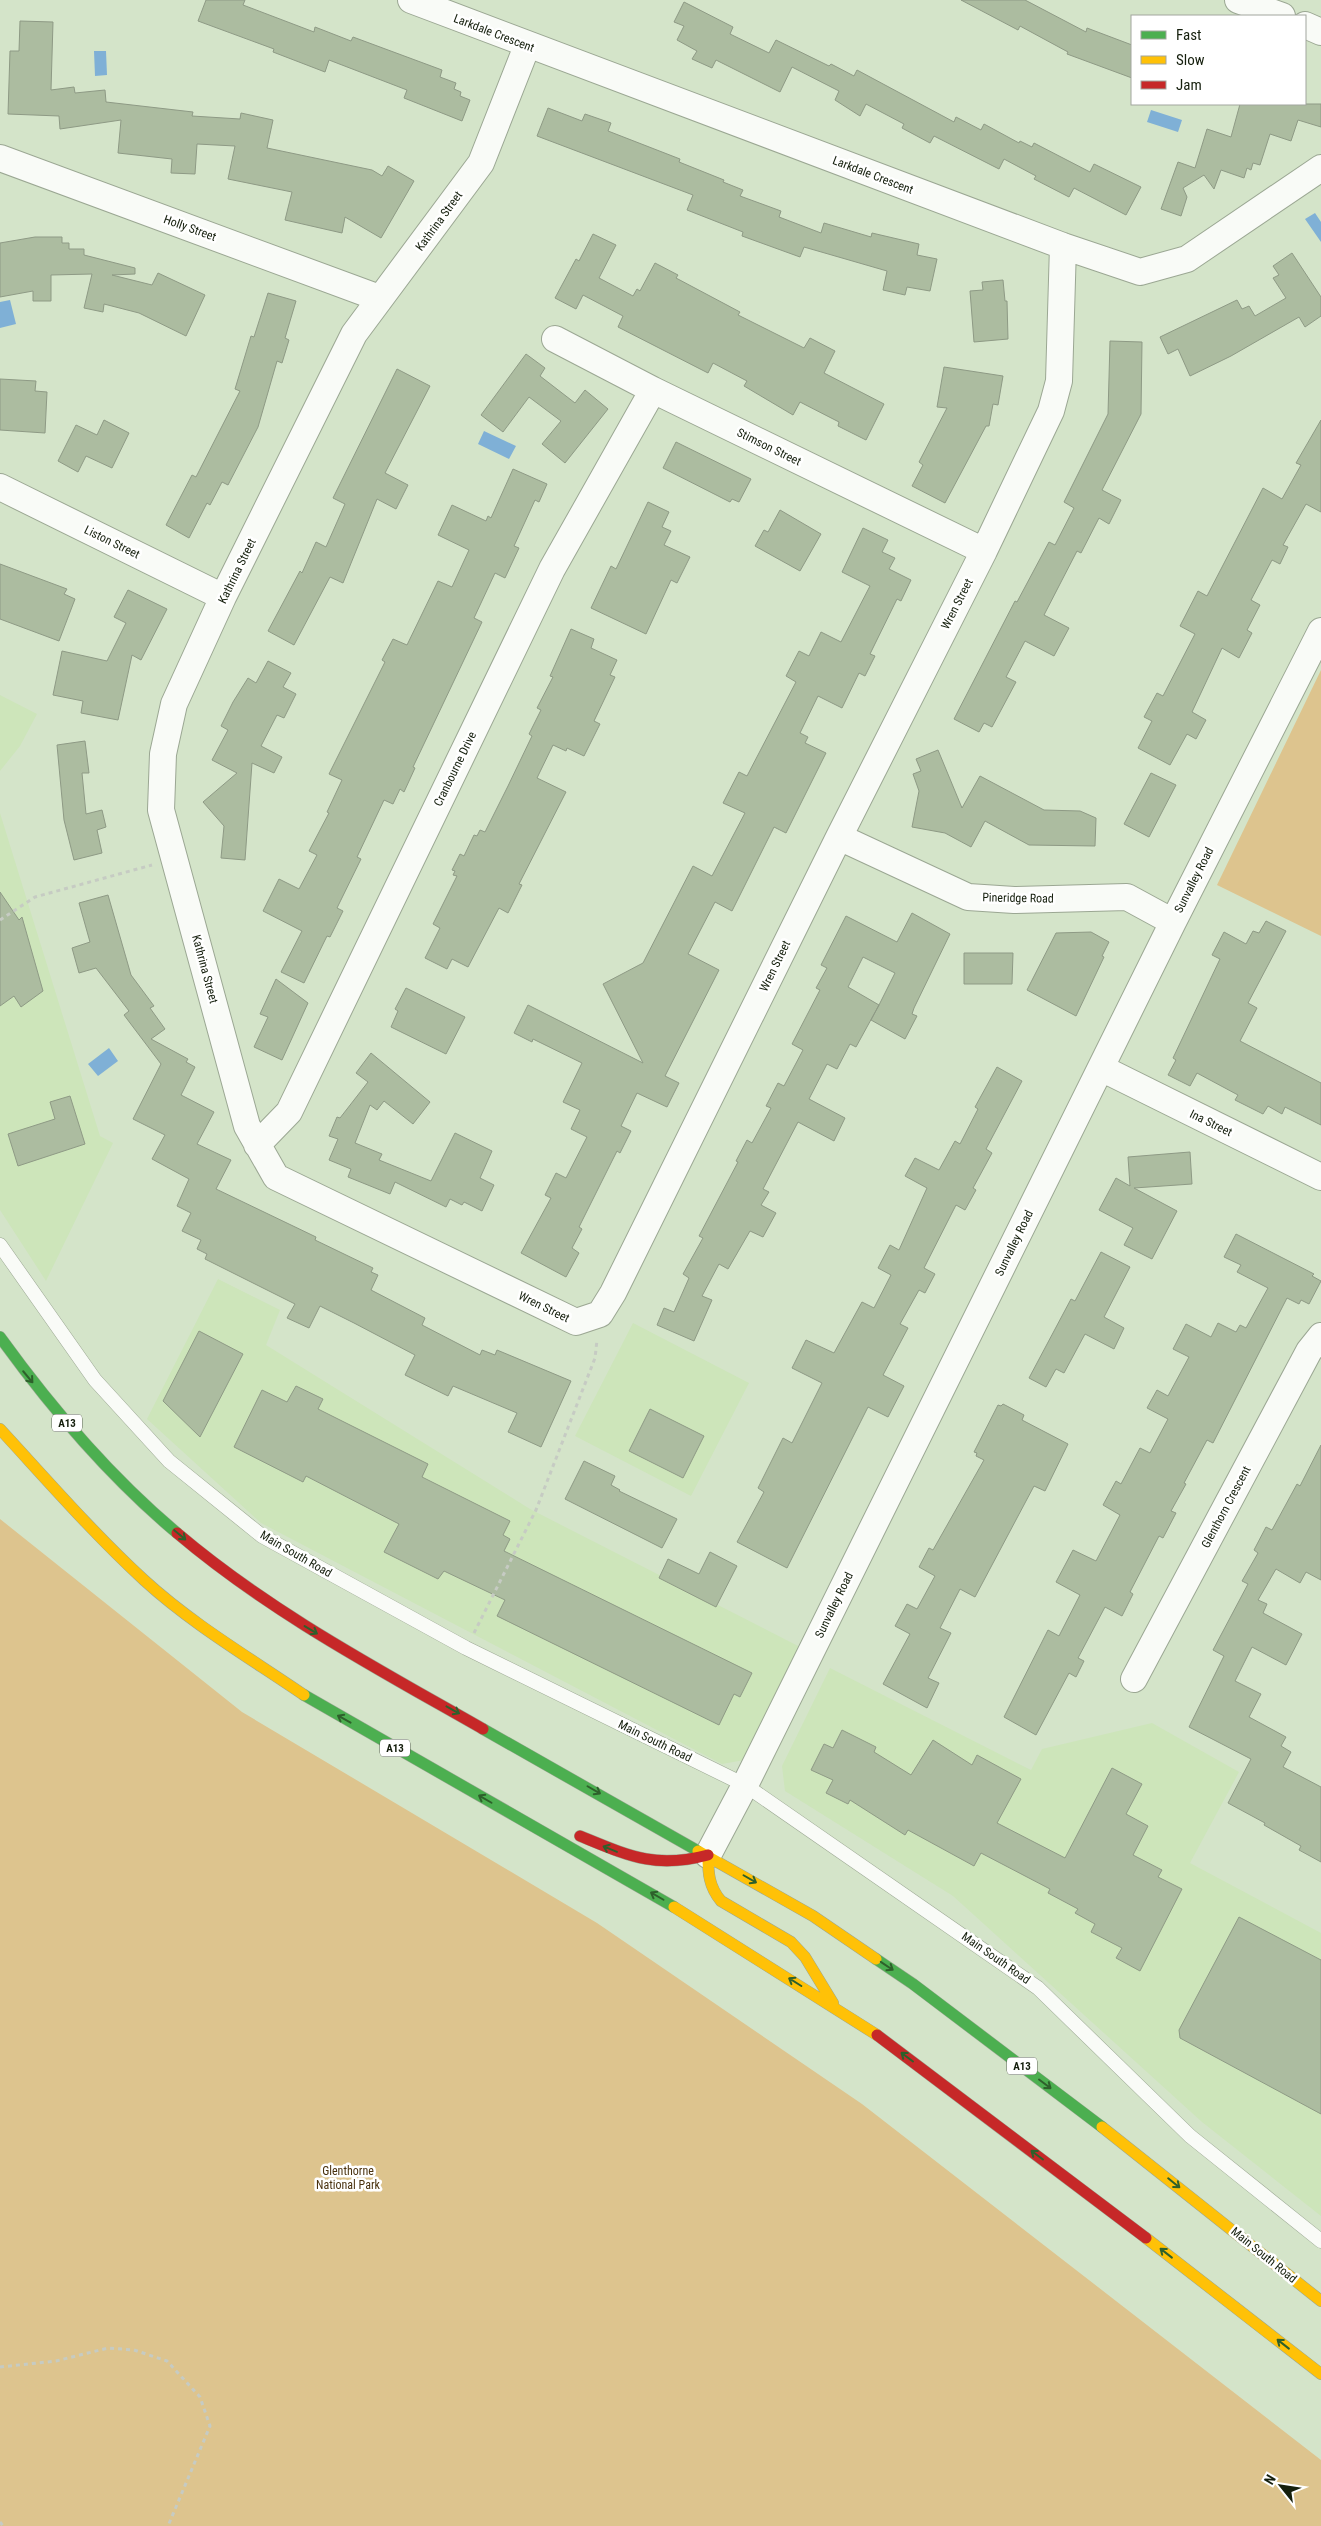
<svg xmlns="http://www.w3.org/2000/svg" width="1321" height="2526" font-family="'Roboto Condensed',sans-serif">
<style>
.built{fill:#cde5ba}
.green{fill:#ddc48e}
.water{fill:#7fb0d6}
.building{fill:#acbca0;stroke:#8e9a85;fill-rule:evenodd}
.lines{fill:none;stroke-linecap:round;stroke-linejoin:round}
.lane-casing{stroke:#9ba793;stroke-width:15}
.street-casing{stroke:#9ba793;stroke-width:28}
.fast-casing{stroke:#9ba793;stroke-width:12}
.slow-casing{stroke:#9ba793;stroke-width:12}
.jam-casing{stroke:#9ba793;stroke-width:12}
.path{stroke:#c6cbc3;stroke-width:3;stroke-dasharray:4 4;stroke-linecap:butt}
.lane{stroke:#f9fbf7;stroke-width:14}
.street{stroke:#f9fbf7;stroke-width:26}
.fast{stroke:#4caf50;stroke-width:11}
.slow{stroke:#ffc107;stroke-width:11}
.jam{stroke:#c62828;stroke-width:11}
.oneway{stroke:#2e602b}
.labels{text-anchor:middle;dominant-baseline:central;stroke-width:5;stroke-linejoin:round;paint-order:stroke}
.shield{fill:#fff;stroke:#5b6256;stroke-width:1}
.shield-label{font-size:11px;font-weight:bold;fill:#151f0d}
.street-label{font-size:12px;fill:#151f0d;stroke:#fff}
.park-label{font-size:12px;fill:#49310e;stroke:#fff}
</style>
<rect width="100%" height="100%" fill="#d4e4c9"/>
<path class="built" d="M0,695L37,714L20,746L0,771Z
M0,813L100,1136L113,1143L46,1281L0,1210Z
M218,1279L280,1310L266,1345L530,1509L800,1647L744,1760L722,1764L261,1523L147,1419Z
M633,1323L749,1383L691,1496L575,1436Z
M830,1668L1031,1770L1042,1749L1152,1723L1239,1772L1190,1863L1321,1933V2216L1202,2122L953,1896L785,1791L782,1766Z"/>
<path class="green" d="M1321,670V936L1217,885Z
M0,1519L242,1712L597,1923L862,2104L1321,2460V2526H0Z"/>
<path class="water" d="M94,51H106L107,75L95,76Z
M1151,110L1182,120L1178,132L1147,122Z
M1315,213L1321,222V242L1305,219Z
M10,300L16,324L0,328V302Z
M484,431L516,446L509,459L478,444Z
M109,1048L118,1061L98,1076L88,1064Z"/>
<path class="building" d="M206,0H245L243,5L314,32L315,27L351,41L353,37L442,70L440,77L456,83L454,89L461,92L460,96L470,100L462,121L404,98L407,90L329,60L325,72L273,52L274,49L198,21Z
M961,0H1025L1086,32L1087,28L1132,45V78L1067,54L1068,52L1020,26L1018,30Z
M684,2L733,27L730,34L769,53L776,40L829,66L831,64L854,76L857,70L954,122L956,117L981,130L984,124L1019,143L1020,141L1032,147L1034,143L1090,172L1094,164L1141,187L1126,215L1074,188L1069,197L1034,179L1036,176L1004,159L999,169L934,136L930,143L902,128L904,124L866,104L860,116L835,100L839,91L792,67L780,92L716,60L712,68L692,59L697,51L677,40L684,26L674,22Z
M20,21L53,22L51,90L74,87L75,93L105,90L106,102L193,112L192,116L240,119L241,113L273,120L267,148L372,170L382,176L388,166L414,181L381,238L345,217L342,233L285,220L292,192L228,179L235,146L197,144L195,174L171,173L172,159L118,153L121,120L60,129L59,116L8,114L10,51H19Z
M1240,104H1321V127L1298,120L1291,141L1270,134L1260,165L1253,163L1251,170L1247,168L1244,178L1221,170L1214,189L1204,175L1183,188L1187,197L1181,216L1161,209L1178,162L1195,168L1207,129L1231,137Z
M548,108L582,121L585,114L611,123L608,131L680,159L679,162L724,180L723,182L743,190L740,196L781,211L779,217L821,233L824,223L871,237L872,233L919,244L917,255L937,259L930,291L907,287L905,295L883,290L887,271L804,247L800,257L742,236L743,232L687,210L693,195L537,136Z
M593,234L616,245L599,278L633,296L637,289L640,291L655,263L678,275L676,278L740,312L738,315L804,348L810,338L835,351L824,373L884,404L866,440L838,426L839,422L800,402L793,415L744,386L747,381L713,363L708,373L618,327L623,316L583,295L576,309L555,298L576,259L579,261Z
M35,237H62V243H69V249H84V255L135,268V274L112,275L152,285L158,273L205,295L186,336L139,313L104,304L103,312L84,308L92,274L51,275V301H33V291L0,297V243Z
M1292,253L1321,297V316L1305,327L1299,317L1231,356L1190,376L1178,349L1168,354L1160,337L1237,300L1242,309L1249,306L1255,316L1286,298L1273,278L1279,275L1273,266Z
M1003,280L1005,301H1007L1008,339L974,342L970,291L983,290L982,282Z
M268,293L296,301L285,338L289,340L282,363L277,361L258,427L228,485L222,482L210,505L207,503L189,538L166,525L192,475L196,477L240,391L235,389L251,336L254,337Z
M1110,341L1142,342L1141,414L1102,490L1121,500L1109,524L1099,518L1081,553L1077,551L1044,615L1069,628L1054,656L1025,641L1006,677L1016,682L992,727L984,723L979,732L954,719L1015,601L1017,602L1049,542L1055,545L1074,508L1064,502L1108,414Z
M526,354L545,368L540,376L575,403L585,390L608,409L565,463L542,444L561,421L529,397L503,432L481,415Z
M944,367L1003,376L998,405L993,404L989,426H986L945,503L912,486L923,465L919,462L947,408L937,407Z
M397,369L430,386L385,473L408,485L396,509L377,499L343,583L330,577L294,645L268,631L300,571L302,573L316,542L326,547L345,504L333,498Z
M0,379L36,381L35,391L47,392L45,433L0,430Z
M104,420L129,433L112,468L86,456L78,472L58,461L76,425L97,435Z
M1321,420V512L1306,504L1283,545L1288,547L1280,564L1272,560L1251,600L1260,605L1247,630L1252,633L1239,658L1222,648L1192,712L1206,720L1196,739L1187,734L1170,765L1138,748L1152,721L1144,717L1157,693L1163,696L1195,634L1180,626L1198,591L1207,596L1263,488L1282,499L1301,465L1296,463Z
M676,442L751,479L739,502L732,499L730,502L663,468Z
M513,469L547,484L539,502L535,500L514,546L519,548L505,578L495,573L474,618L482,622L413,767L415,768L404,792L400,789L393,804L384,800L357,857L361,859L337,908L343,911L330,937L327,936L304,983L281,972L302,931L263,911L279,879L299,889L317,855L309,851L329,813L327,812L342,780L329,774L385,662L382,660L393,639L407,645L438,581L452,587L469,550L438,535L452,505L486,521L488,516L491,518Z
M648,502L669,512L662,527L671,531L664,545L690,557L677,583L671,580L646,634L591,608L611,566L616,569Z
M780,510L821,534L800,571L755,546L764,530L768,532Z
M863,528L888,540L882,552L895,558L889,569L911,580L901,601L897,599L870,654L875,656L865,676L859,673L842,708L818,696L800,733L808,737L805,743L826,753L786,833L774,827L732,911L715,902L688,954L719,970L665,1076L679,1083L667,1107L637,1093L621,1126L631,1131L620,1153L617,1151L579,1227L582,1229L572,1248L579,1253L566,1277L521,1253L551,1198L545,1195L556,1173L566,1178L587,1137L571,1129L580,1110L563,1102L582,1063L533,1039L532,1042L514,1033L528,1005L643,1063L603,984L643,963L693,866L712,876L745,813L723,803L739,772L747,776L796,682L786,676L799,651L809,656L821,632L841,642L870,586L842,572Z
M0,564L67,589L64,594L75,599L59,641L0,619Z
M128,590L167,609L141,660L132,655L118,720L81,713L83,701L53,695L62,651L107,661L126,623L114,617Z
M571,629L594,639L591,648L617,660L610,675L615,677L594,721L600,724L584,756L567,748L566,751L553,745L537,778L566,792L519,884L522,885L508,913L499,908L468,967L452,959L447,969L425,958L440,928L433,924L457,876L453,875L455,871L452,870L460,854L464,856L474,835L477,836L480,830L485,832L508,786L532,736L529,734L541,710L537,708L553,677L550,676Z
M268,661L291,673L283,687L296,694L284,718L277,715L261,746L282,757L274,773L252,763L245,860L221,858L224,826L203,802L237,773L212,760L228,730L221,726L233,702L248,678L256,683Z
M85,741L89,773H82L86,814L102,810L106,827L97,830L102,853L74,860L64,820L57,745Z
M938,750L962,808L980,776L1044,810L1080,811L1096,818L1095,846L1029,845L985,821L971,847L945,833L912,827L919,791L913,774L921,771L916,759Z
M1151,773L1176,785L1149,837L1124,824Z
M0,892L19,920L22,917L43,991L21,1007L14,996L0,1006Z
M108,895L131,975L154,1006L150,1008L165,1029L151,1039L188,1059L186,1062L195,1067L181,1095L214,1112L197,1144L231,1160L216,1189L316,1237L315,1240L373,1268L371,1272L378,1275L371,1290L425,1318L422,1325L480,1355L482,1350L495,1355L497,1350L571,1381L541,1447L508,1432L517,1413L453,1386L448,1396L405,1375L415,1355L354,1323L320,1306L309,1328L287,1318L295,1304L205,1259L207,1254L197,1249L201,1240L182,1231L191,1213L177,1206L189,1179L152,1159L165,1135L133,1119L161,1064L124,1015L129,1011L96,968L79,973L72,948L90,942L79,903Z
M912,913L950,934L914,1008L912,1014L917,1016L905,1039L871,1020L879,1005L856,1047L850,1044L837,1069L827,1064L809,1099L845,1118L834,1141L798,1122L763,1189L769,1192L761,1205L776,1213L763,1237L750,1231L728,1269L719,1264L702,1296L712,1300L694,1341L657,1325L664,1308L674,1312L689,1278L683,1274L703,1238L699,1236L738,1162L736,1161L747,1140L752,1143L771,1108L766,1106L778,1083L784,1086L803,1050L792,1044L820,990L816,988L827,968L821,965L846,916L897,942ZM863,957L895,973L879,1005L848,987Z
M1266,921L1286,931L1248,1003L1257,1008L1240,1041L1321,1083V1125L1285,1107L1282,1114L1268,1106L1263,1114L1235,1100L1238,1095L1197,1073L1190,1086L1168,1075L1176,1060L1173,1058L1220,959L1212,955L1224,932L1246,944L1253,931L1259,933Z
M1091,932L1109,942L1102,956L1104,957L1076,1016L1027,990L1056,933Z
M964,953H1013L1012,984H964Z
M276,979L308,1003L282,1060L254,1047L268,1017L260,1014Z
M406,988L465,1017L446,1054L391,1027L398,1011L395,1009Z
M371,1053L430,1102L413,1124L384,1101L377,1110L370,1105L355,1143L382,1154L379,1160L431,1181L455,1133L492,1151L480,1178L494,1185L482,1211L464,1202L462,1205L450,1199L446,1207L395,1182L390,1194L348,1177L351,1169L329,1160L338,1139L329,1136L337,1117L340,1118L368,1082L356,1073Z
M997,1067L1022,1081L986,1149L992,1153L973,1188L976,1190L965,1210L956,1205L924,1268L935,1274L925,1293L919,1290L900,1324L908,1328L883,1375L904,1386L888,1417L868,1407L787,1568L737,1542L764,1492L758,1488L783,1438L792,1443L822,1383L792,1368L806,1340L834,1353L862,1302L874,1308L891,1275L878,1268L890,1245L899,1250L927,1188L905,1176L915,1158L939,1170L955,1141L960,1144L978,1109L975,1107Z
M70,1096L85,1144L18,1166L8,1134L55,1119L50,1102Z
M1190,1152L1192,1184L1134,1188L1177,1211L1152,1259L1124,1245L1133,1228L1099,1210L1116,1178L1130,1186L1128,1157Z
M1236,1234L1314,1274L1312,1276L1321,1281L1309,1304L1301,1300L1299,1304L1287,1298L1213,1443L1207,1440L1184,1483L1186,1484L1171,1511L1176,1513L1163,1538L1159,1536L1130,1592L1133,1594L1122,1616L1105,1607L1078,1658L1084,1661L1076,1677L1069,1673L1036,1735L1004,1717L1048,1630L1059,1636L1080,1595L1056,1582L1073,1550L1096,1561L1120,1515L1103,1505L1116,1481L1121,1484L1140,1448L1150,1453L1168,1419L1147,1408L1157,1390L1168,1396L1189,1357L1173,1349L1186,1324L1211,1337L1218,1323L1236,1332L1240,1325L1246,1328L1268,1288L1237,1272L1241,1265L1224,1257Z
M1101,1252L1130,1267L1104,1317L1124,1328L1114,1349L1085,1334L1064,1373L1056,1369L1046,1387L1029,1378L1071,1299L1075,1301Z
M199,1331L243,1354L200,1437L163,1401Z
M296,1386L323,1399L318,1409L428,1464L422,1477L510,1521L503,1535L510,1539L504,1551L752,1673L740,1697L734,1694L719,1725L497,1616L505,1600L444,1571L438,1579L384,1552L399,1524L306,1476L303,1482L234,1447L262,1390L287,1402Z
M1003,1404L1024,1415L1022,1420L1068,1444L1045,1491L1034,1486L975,1597L960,1589L940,1628L951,1633L928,1678L939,1683L927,1708L883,1684L910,1634L895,1626L907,1604L917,1609L935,1576L919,1567L929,1548L933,1550L984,1460L976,1456L977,1453L974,1452L998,1405L1001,1406Z
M650,1409L704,1436L683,1478L629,1451Z
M1321,1445V1580L1306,1572L1300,1583L1276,1569L1258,1600L1267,1604L1263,1613L1302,1634L1286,1665L1252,1647L1235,1681L1261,1694L1249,1717L1286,1737L1281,1746L1291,1752L1283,1767L1321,1787V1862L1299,1850L1301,1846L1264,1825L1265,1823L1228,1803L1251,1759L1189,1727L1224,1656L1213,1650L1248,1584L1242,1581L1258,1553L1254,1550L1266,1527L1272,1530L1297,1484L1300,1486Z
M584,1461L615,1476L611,1485L620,1490L619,1491L677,1519L662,1548L565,1499Z
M710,1552L737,1566L716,1607L659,1578L668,1559L699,1574Z
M842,1730L876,1747L874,1752L911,1775L933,1740L972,1765L977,1755L1021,1779L997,1823L1065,1858L1112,1768L1142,1784L1126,1814L1148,1826L1133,1855L1162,1870L1158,1877L1182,1889L1140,1971L1116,1958L1122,1948L1091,1932L1095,1924L1075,1913L1078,1909L1048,1893L1050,1889L981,1853L974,1866L908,1830L905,1835L850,1800L848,1804L826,1793L833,1780L811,1770L824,1744L833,1748Z
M1239,1917L1321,1960V2114L1180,2038L1179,2030Z"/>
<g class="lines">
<g class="lane-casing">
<path id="lane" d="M0,1245L95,1380L169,1461L262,1536L466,1648L745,1785L1038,1988L1190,2136L1321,2241"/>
</g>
<g class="street-casing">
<path id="street" d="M411,0L1063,246L1140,272L1187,259L1321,168
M1238,0L1282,16
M1305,25L1321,32
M527,46L481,163L354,334L223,597L174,704L163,754L161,810L247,1126L276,1177L576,1322L600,1314L613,1293L839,837L984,551L1051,411L1059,381L1063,246
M0,158L379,298
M555,339L653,390L984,551
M0,487L223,597
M839,837L968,897L1014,900L1127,897L1173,922
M1101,1068L1321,1177
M257,1145L289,1112L552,569L653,390
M1134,1679L1309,1351L1321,1336
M708,1855L745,1785L1173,922L1321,631"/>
</g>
<g class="fast-casing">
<path id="fast" d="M0,1337C52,1409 109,1476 177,1533
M304,1695L674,1907
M483,1729L698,1851
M876,1959L913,1984L1102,2127"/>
</g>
<g class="slow-casing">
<path id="slow" d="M0,1429C47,1480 93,1533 144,1580C192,1624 250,1658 304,1695
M698,1851L813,1916L876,1959
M708,1855C708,1873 709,1887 721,1901L791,1942L805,1957L833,2003
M674,1907L877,2035
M1102,2127L1321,2301
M1146,2238L1321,2374"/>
</g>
<g class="jam-casing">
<path id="jam" d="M177,1533C270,1612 378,1669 483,1729
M580,1836C629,1856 655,1869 708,1855
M877,2035L1146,2238"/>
</g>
<path class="path" d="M0,920L35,897L152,865
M474,1633L536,1510L595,1358L597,1340
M0,2367L56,2361L108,2348L134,2350L167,2361L200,2397L210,2426L168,2526
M0,2522L3,2526"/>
<use href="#lane" class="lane"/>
<use href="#street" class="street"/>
<use href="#fast" class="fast"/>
<use href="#slow" class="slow"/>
<use href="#jam" class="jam"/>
</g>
<defs><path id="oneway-shaft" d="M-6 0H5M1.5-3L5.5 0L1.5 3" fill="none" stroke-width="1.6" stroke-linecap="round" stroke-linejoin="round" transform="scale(1.25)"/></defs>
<g class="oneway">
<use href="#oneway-shaft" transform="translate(28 1377) rotate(50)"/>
<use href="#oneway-shaft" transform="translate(180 1535) rotate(40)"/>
<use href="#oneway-shaft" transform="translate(311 1630) rotate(31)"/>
<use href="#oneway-shaft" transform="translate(453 1710) rotate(29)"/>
<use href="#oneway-shaft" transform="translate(344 1719) rotate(-151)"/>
<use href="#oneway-shaft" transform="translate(594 1790) rotate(30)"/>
<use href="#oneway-shaft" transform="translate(485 1799) rotate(-150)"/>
<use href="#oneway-shaft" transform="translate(610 1849) rotate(-158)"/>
<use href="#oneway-shaft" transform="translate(750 1879) rotate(30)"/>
<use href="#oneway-shaft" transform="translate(657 1896) rotate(-150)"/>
<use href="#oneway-shaft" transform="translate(887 1966) rotate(34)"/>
<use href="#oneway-shaft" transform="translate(795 1982) rotate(-148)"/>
<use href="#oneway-shaft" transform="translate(907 2057) rotate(-143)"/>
<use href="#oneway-shaft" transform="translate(1045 2084) rotate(37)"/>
<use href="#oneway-shaft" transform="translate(1037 2155) rotate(-143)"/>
<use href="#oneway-shaft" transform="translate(1174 2183) rotate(39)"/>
<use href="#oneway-shaft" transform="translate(1166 2253) rotate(-142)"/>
<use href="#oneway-shaft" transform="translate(1283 2344) rotate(-142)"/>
</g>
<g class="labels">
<g class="shield">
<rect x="52" y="1414.5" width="30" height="17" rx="4"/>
<rect x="380" y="1739.5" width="30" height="17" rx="4"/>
<rect x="1007" y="2057.5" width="30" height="17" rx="4"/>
</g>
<g class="shield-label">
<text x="67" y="1423">A13</text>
<text x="395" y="1748">A13</text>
<text x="1022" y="2066">A13</text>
</g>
<g class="street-label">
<text transform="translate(494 33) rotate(21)">Larkdale Crescent</text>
<text transform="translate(873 175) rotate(21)">Larkdale Crescent</text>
<text transform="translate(439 221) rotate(-54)">Kathrina Street</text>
<text transform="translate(190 228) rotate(20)">Holly Street</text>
<text transform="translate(769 447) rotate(26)">Stimson Street</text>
<text transform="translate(112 542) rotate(26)">Liston Street</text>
<text transform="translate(237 571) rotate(-64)">Kathrina Street</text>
<text transform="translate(957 604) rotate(-63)">Wren Street</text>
<text transform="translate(455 769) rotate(-64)">Cranbourne Drive</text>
<text transform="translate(1194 880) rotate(-63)">Sunvalley Road</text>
<text transform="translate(1018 898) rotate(1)">Pineridge Road</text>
<text transform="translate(775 966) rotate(-64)">Wren Street</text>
<text transform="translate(205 969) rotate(75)">Kathrina Street</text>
<text transform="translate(1211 1123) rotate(26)">Ina Street</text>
<text transform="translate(1014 1243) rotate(-64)">Sunvalley Road</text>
<text transform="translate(544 1307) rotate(26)">Wren Street</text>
<text transform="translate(1226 1507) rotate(-62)">Glenthorn Crescent</text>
<text transform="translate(296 1554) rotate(30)">Main South Road</text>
<text transform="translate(834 1605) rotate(-64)">Sunvalley Road</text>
<text transform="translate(655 1741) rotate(26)">Main South Road</text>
<text transform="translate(996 1958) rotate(35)">Main South Road</text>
<text transform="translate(1264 2255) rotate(39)">Main South Road</text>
</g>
<g class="park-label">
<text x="348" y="2171">Glenthorne<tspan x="348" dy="14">National Park</tspan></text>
</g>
</g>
<rect x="1131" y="15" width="175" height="90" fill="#ffffff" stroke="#a1a59e"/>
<rect x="1141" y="31" width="25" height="8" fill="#4caf50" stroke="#a1a59e"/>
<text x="1176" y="40" font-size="15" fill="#151f0d">Fast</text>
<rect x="1141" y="56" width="25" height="8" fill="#ffc107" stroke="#a1a59e"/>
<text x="1176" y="65" font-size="15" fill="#151f0d">Slow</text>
<rect x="1141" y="81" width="25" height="8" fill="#c62828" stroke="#a1a59e"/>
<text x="1176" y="90" font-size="15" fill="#151f0d">Jam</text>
<g transform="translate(1281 2486) rotate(300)" stroke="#ffffff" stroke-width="4" paint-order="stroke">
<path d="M0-4L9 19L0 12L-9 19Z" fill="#151f0d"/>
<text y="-8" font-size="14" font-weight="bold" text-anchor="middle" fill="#151f0d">N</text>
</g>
</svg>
